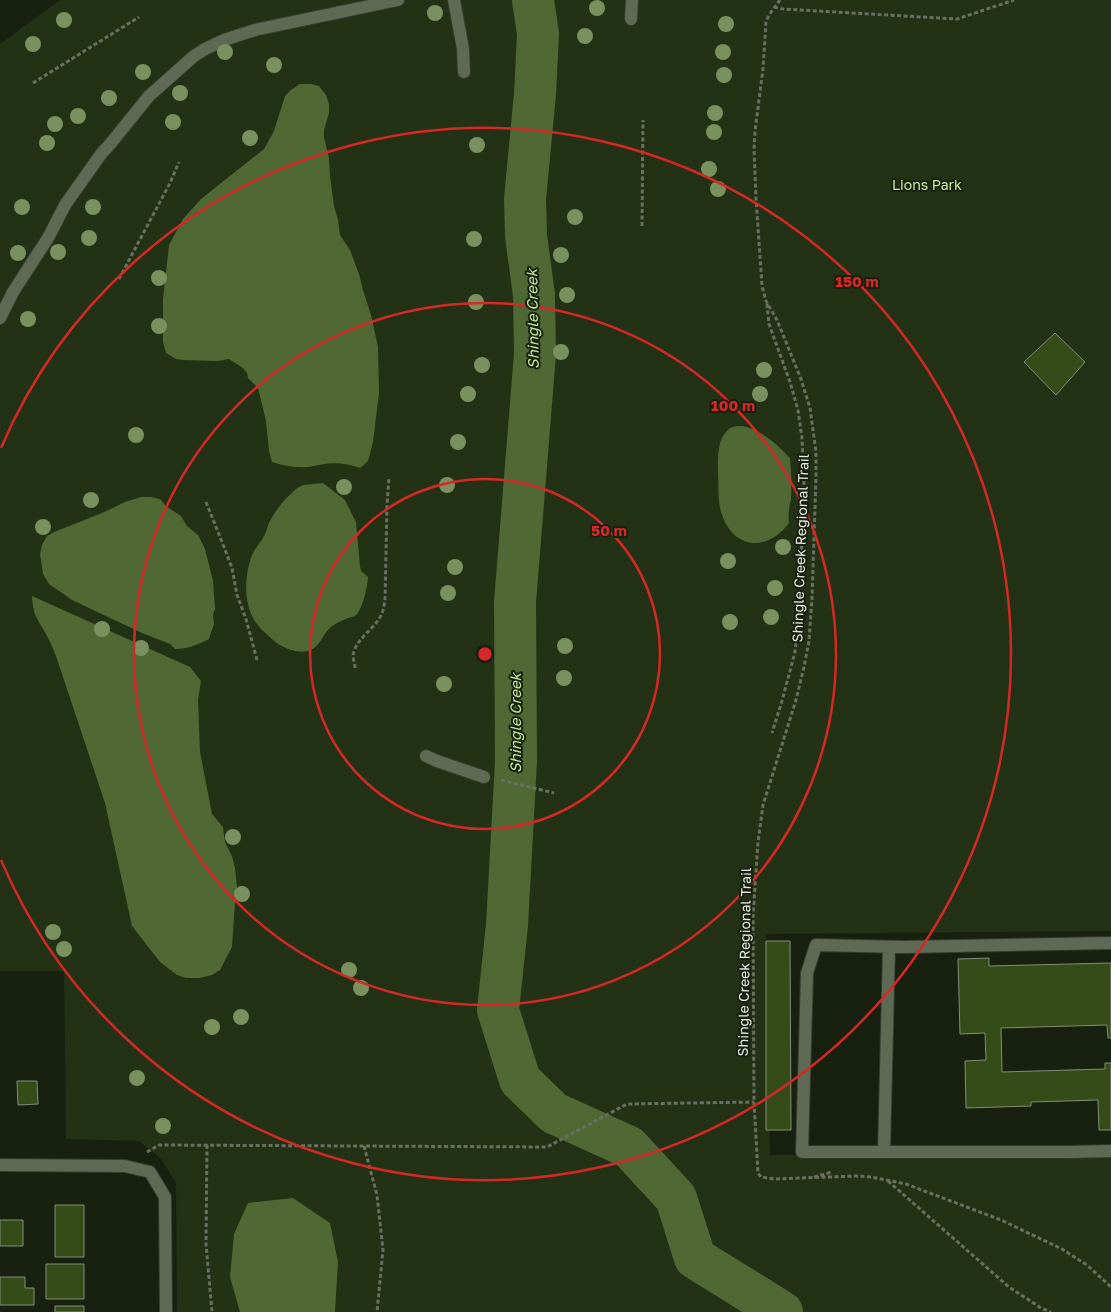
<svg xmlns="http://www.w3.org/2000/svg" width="1111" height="1312" font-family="'Golos Text',sans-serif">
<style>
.green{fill:#233114}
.water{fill:#4f6834}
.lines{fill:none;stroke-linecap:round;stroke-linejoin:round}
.river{stroke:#4f6834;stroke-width:42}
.building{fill:#354c18;stroke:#838e7a}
.lane-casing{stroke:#353c2d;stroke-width:14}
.street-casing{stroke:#353c2d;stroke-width:14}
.path{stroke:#697062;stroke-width:3;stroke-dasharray:4 2.5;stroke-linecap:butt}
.lane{stroke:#5e6a54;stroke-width:12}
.street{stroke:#5e6a54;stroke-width:12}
.tree{fill:#78915e}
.ring{fill:none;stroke:#d62828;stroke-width:2.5}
.labels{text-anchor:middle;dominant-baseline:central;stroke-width:4;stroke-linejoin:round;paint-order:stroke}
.park-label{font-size:14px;fill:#c6ee9e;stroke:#182010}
.street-label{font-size:14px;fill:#e5ebe0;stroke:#182010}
.water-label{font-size:15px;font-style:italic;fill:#c0e898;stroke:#182010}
.centre{fill:#d62828;stroke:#182010;stroke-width:2.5}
.ring-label{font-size:15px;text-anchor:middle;font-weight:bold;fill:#d62828;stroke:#182010;stroke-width:4;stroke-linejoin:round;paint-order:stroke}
</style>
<rect width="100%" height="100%" fill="#182010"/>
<path class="green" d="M60,0H1111V931L766,934L770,1155L1111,1154V1312H177L176,1183L161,1159L139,1141L66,1139L64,971H0V44Z"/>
<path class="water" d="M300,84H311L319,86L326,95L329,104V113L324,130V137L329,158L330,176L334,206L338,220L340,235L350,250L359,274L363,290L371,315L378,347L379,393L373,442L368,461L360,468C348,464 337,462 324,464C319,465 314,466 308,467C296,468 284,466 272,462L269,451L266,421L258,388L248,378L247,373L243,368L229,359L218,361L183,360L176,359L166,353L163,342V299L169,245L183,219L201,199L264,149L274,131L285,96L291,90Z
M743,426C763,431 777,444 790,458C791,471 792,485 791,499C789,507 788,514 789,523C769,550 737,551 723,518C717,503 719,487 718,472C718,460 717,441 726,432C730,426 737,426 743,426Z
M323,483L345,500L356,522L360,566L361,571L368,577C368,585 362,612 355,616C353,617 351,617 348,618C343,620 336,623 331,627C323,633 320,648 308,651C297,654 282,648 273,640C268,635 261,630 257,624C243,606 244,576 252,555C255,548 261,542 264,536C266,533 267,529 268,525C274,512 287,495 299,487L303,485Z
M141,497H151L160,499L166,506L181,516L187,526L198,535L205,549L213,581L215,609L213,614L214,624L209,639C197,645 188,649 175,649L170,644L142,633L72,600L49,584L43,574L42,567L40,554L42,545L47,536L54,532L102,513L125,502Z
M32,596L190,667L201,681L198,700L200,752L212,814L223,827L225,842L232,856L235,868L237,887L235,902L232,947L220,970L212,975L200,978H186L177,975L160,962L132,926L105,803L57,659C54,651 51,643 47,636C38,619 33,617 32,596Z
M293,1198L330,1223L338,1262L335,1312H240L230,1277L234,1234L248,1203Z"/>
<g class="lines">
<path class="river" d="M533,0L538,34L535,94L525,199L526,236L534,295L535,354L515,602L516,761L507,925L498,1010L520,1080L554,1113L629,1147L676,1198L695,1258L782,1312"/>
</g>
<path class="building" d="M1055,333L1085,362L1056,395L1024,362Z
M766,941H790L791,1130H766Z
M989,958V966L1111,963V1038H1108L1107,1025L1001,1028L1002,1072L1105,1069V1063H1111V1130H1099L1098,1100L1031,1102V1106L966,1108L965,1061L986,1060L985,1033L960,1034L958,959Z
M17,1081H37L38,1104L18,1105Z
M55,1205H84V1257H55Z
M0,1220H23V1246H0Z
M46,1264H84V1299H46Z
M0,1277H25V1288H34V1305H0Z
M55,1306H84V1312H55Z"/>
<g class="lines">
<g class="lane-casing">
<path id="lane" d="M454,0L463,49L464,72
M631,19L632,0
M0,318L13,292L48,238L65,205L101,154L111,143L149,96L194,56L205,49L224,40L255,30L398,0
M426,756L437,761L484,777
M1111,943L905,947L816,945L807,973L802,1152H1070L1111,1151
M884,1152L889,947"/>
</g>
<g class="street-casing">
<path id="street" d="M0,1165L125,1166L150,1172L165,1197L166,1312"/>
</g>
<path class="path" d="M780,0L769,15L766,22L763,69L755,131L754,149L756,198L762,286L766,301L777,320L801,379L810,408L816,452V477L812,598L809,641L804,667L796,700L763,805L758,842L753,916L754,1102L758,1173L761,1177L774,1179L856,1176L871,1177L906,1184L1001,1220L1062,1249L1087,1265L1111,1287
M774,7L783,9L957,19L1014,0
M33,83L139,17
M642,226L643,120
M119,279L170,183L179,162
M767,304L769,324L790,382L798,410L802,438L804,483L799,611L795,652L782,701L772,733
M206,502L224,547L232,568L237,595L246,619L257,660
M355,668C355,664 353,659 353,656C355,638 376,629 382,613C384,609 384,604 385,601L387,505L389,477
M501,780L554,793
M207,1145L206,1244L212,1312
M364,1146L377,1195L383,1250L377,1312
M147,1152L159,1145L547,1147L627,1104L754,1102
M814,1177L832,1172
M888,1181L1009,1287L1041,1308L1051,1312"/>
<use href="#lane" class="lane"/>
<use href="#street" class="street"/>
</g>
<g class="tree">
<circle cx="597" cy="8" r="8"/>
<circle cx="435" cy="13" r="8"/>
<circle cx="64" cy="20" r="8"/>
<circle cx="726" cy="24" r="8"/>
<circle cx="585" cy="36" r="8"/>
<circle cx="33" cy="44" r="8"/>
<circle cx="225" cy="52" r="8"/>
<circle cx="723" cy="52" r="8"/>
<circle cx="274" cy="65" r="8"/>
<circle cx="143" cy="72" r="8"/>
<circle cx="724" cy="75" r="8"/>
<circle cx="180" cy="93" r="8"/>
<circle cx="109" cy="98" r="8"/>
<circle cx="715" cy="113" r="8"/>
<circle cx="78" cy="116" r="8"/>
<circle cx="173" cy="122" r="8"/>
<circle cx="55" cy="124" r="8"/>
<circle cx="714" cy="132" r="8"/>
<circle cx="250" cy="138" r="8"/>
<circle cx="47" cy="143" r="8"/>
<circle cx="477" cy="145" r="8"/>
<circle cx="709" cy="169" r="8"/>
<circle cx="718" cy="189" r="8"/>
<circle cx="22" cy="207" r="8"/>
<circle cx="93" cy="207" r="8"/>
<circle cx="575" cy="217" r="8"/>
<circle cx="89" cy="238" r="8"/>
<circle cx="474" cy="239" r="8"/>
<circle cx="58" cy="252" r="8"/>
<circle cx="18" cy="253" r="8"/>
<circle cx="561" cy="255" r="8"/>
<circle cx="159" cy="278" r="8"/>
<circle cx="567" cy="295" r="8"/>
<circle cx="476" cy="302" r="8"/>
<circle cx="28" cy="319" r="8"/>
<circle cx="159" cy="326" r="8"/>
<circle cx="561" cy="352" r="8"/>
<circle cx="482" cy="365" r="8"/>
<circle cx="764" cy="370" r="8"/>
<circle cx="468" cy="394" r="8"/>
<circle cx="760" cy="394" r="8"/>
<circle cx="136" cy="435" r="8"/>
<circle cx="458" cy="442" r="8"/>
<circle cx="447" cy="485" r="8"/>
<circle cx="344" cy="487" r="8"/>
<circle cx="91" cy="500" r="8"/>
<circle cx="43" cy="527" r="8"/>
<circle cx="783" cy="547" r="8"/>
<circle cx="728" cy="561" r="8"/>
<circle cx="455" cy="567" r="8"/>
<circle cx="775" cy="588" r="8"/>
<circle cx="448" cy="593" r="8"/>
<circle cx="771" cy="617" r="8"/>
<circle cx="730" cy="622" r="8"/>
<circle cx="102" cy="629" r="8"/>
<circle cx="565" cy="646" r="8"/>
<circle cx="141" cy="648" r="8"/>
<circle cx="564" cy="678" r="8"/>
<circle cx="444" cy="684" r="8"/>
<circle cx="233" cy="837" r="8"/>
<circle cx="242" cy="894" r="8"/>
<circle cx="53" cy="932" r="8"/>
<circle cx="64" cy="949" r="8"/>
<circle cx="349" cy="970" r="8"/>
<circle cx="361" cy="988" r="8"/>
<circle cx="241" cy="1017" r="8"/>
<circle cx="212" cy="1027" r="8"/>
<circle cx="137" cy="1078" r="8"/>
<circle cx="163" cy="1126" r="8"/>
</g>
<g class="ring">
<circle cx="485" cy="654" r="175"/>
<circle cx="485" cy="654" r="351"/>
<path d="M1 448A526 526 0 1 1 1 860"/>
</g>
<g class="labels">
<g class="park-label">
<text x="927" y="184">Lions Park</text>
</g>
<g class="street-label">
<text transform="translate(800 548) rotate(-88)">Shingle Creek Regional Trail</text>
<text transform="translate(744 962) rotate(-89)">Shingle Creek Regional Trail</text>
</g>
<g class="water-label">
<text transform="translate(532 319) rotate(-91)">Shingle Creek</text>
<text transform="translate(515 723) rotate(-90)">Shingle Creek</text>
</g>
</g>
<circle cx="485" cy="654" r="8" class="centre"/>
<g class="ring-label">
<text x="857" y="287">150 m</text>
<text x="733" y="411">100 m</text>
<text x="609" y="536">50 m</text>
</g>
</svg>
